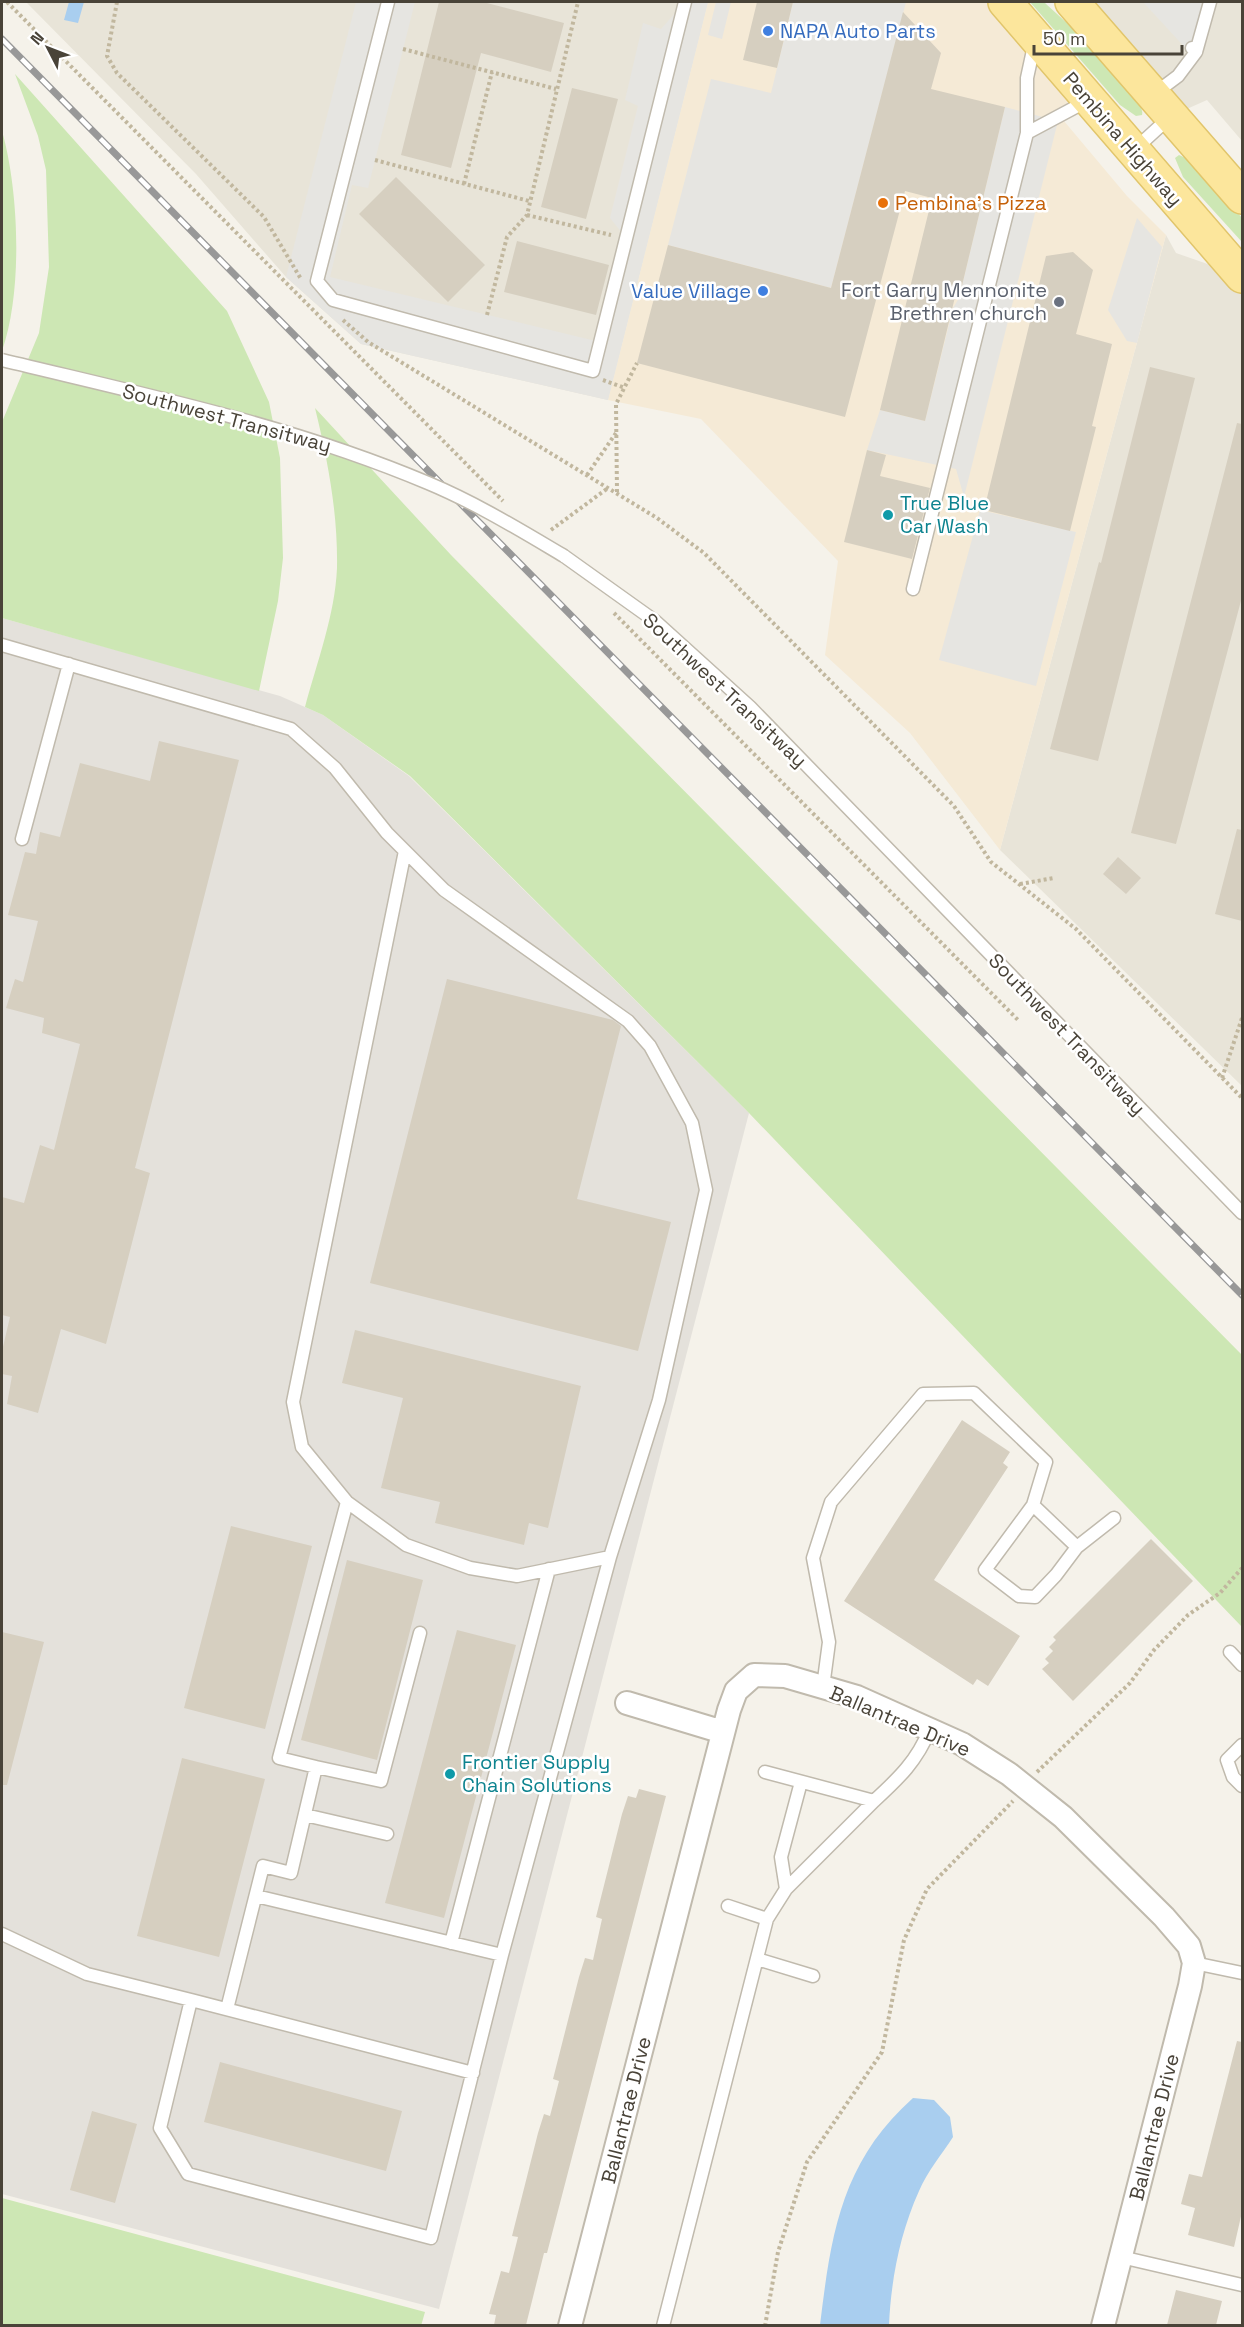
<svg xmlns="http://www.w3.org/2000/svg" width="1244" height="2327" font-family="'Space Grotesk',sans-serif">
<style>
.residential{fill:#e8e4d8}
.commercial{fill:#f5ead6}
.industrial{fill:#e4e1db}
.green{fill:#cde7b4}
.parking{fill:#e6e5e1}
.water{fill:#a9ceef}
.building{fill:#d6cfc0}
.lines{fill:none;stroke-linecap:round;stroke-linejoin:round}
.lane-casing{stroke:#c0baad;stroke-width:15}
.street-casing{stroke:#c0baad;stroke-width:26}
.primary-casing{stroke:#e1c56b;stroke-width:36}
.path{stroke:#c1b79e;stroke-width:4;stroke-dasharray:3 3;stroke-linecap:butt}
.lane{stroke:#fff;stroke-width:12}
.street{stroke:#fff;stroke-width:22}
.primary{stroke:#fce69c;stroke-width:33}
.rail-casing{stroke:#989898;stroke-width:7}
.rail{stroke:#fff;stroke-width:4.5;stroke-dasharray:14;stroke-linecap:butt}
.lane-bridge-casing{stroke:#c0baad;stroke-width:15;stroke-linecap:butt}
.lane-bridge{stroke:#fff;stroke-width:12}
.shop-dot{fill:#3f7fe0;stroke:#fff;stroke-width:2}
.food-dot{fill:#e8710a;stroke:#fff;stroke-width:2}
.worship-dot{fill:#6b7280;stroke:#fff;stroke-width:2}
.culture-dot{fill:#0f9aa8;stroke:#fff;stroke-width:2}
.labels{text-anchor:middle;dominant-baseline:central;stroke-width:5;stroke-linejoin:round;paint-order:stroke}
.shop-label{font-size:20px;fill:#366cbe;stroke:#fff;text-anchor:start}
.street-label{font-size:20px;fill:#494338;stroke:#fff}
.food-label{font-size:20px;fill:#c56008;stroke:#fff;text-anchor:start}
.worship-label{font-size:20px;fill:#5b616d;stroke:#fff;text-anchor:end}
.culture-label{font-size:20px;fill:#0d838f;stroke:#fff;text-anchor:start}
</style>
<rect width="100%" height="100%" fill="#f5f2ea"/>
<path class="residential" d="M26,2H708L608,400L361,344L286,277L196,174Z
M1072,2H1242V141L1207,100L1171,116Z
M1166,235L1176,253L1242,276V1086L1000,850Z"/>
<path class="commercial" d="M708,2H1001L1072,88L1064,121L1127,196L1166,235L1000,850L910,733L825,655L838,561L701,419L608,400Z"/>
<path class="industrial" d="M2,618L280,696L323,715L409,776L749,1113L439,2309L2,2194Z"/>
<path class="green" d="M1030,2H1044C1062,19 1148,93 1142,115L1136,116L1120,105Z
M15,74L227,311L269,402L280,458L283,558L278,601L259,691L2,618V422L39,333L49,267L46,170L38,136Z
M2,131C19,191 23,291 2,351Z
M1179,155C1206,166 1224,196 1242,218V242L1183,177L1175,158Z
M315,408L451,555L1242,1355V1627L749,1113L410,776L323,715L305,707C317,662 335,615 337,568C338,514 328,461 315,408Z
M2,2198L425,2312L421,2326L2,2325Z"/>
<path class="parking" d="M356,2H415L368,188L352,185L330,277L600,342L626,238L610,218L638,106L625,100L643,23L661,29L685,2H708L608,400L361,344L286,277Z
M716,2H731L722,39L708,35Z
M793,2H906L831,288L668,245L711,79L771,93Z
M1143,2H1204L1190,53Z
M1005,107L1058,121L964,497L956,469L867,450L880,410L925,421L953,308L959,298Z
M1137,218L1162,247L1137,343L1127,341L1108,310Z
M980,510L1076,532L1036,686L939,660Z"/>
<path class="water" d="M69,2H84L78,23L64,20Z
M913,2098L934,2100L950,2117L953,2137C942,2154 927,2172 919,2191C900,2233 891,2280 889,2325H820C831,2235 841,2162 913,2098Z"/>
<path class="building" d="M439,2H483L564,23L551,72L481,53L451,168L401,155Z
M757,2H793L777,68L743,60Z
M903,12L941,53L931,89L1005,107L959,298L955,297L925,421L880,410L932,198L905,191L845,417L637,363L668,245L831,288Z
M572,88L618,99L586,219L541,207Z
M396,177L485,265L448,302L359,214Z
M517,241L609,265L596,315L504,292Z
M1073,252L1093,270L1076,334L1112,344L1092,426L1096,427L1070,531L984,510L1046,256Z
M1150,367L1195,378L1098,761L1050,749L1099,562L1101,563Z
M1237,423L1242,424V597L1176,844L1131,833Z
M867,450L886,455L880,476L930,488L912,559L844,542Z
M159,741L239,760L135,1168L150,1173L106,1344L61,1329L38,1413L7,1404L12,1376L2,1374V1351L10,1317L2,1315V1197L24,1203L40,1145L54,1150L80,1044L42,1033L44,1018L6,1008L15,979L23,982L38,921L8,915L25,852L36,854L40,832L60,837L80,763L150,781Z
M1237,829L1242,830V921L1215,914Z
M1118,857L1141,878L1126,894L1103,874Z
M447,979L613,1020L621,1026L577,1199L671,1222L638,1351L370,1283Z
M355,1330L581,1386L548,1528L529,1523L524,1545L435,1523L440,1502L381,1488L403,1398L342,1383Z
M962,1420L1010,1452L1003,1463L1008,1467L934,1580L1020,1636L988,1686L977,1679L973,1685L844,1601Z
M231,1526L312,1546L265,1729L184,1708Z
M1151,1539L1193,1581L1073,1701L1042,1669L1049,1663L1045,1659L1053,1651L1049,1647L1056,1640L1053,1637Z
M347,1560L423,1580L377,1760L301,1740Z
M457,1630L516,1645L444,1918L385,1903Z
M2,1632L44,1642L7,1785H2Z
M182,1758L265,1779L219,1957L137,1936Z
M639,1789L666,1796L547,2253H544L526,2325H494L496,2315L489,2314L501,2271L509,2273L518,2237L512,2236L538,2133L544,2114L550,2116L559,2081L553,2079L579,1977L585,1958L593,1960L602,1919L596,1917L622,1814L628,1796L636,1798Z
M1237,2041L1242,2042V2212L1234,2247L1188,2235L1195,2208L1181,2204L1189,2174L1202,2177Z
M220,2062L402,2111L386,2171L204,2122Z
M92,2111L137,2124L115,2203L70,2190Z
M1176,2290L1222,2301L1216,2325H1167Z"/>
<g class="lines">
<g class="lane-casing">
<path id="lane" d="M388,2L317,281L333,300L593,371L685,2
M1196,52L1210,2
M1154,94L1178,76L1196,52L1192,48
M1027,133L1087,101
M1134,150L1170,117
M564,556L655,621L750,707L1242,1213
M913,589L1027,133V78L1035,41
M2,645L291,729L335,768L387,833L444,890L628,1021L650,1046L692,1123L706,1190L659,1400L610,1557L502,1955L431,2238L188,2174L160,2128L191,2000L473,2073
M22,839L69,664
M405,851L293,1402L302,1447L347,1502L406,1545L470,1568L517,1576L610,1557
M1077,1547L1114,1518
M1230,1652L1242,1665
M823,1687L829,1642L813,1558L831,1502L923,1394L974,1393L1046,1462L1033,1505L985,1570L1019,1596L1035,1597L1056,1575L1077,1547L1033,1505
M1242,1745L1227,1760L1233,1777L1242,1786
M316,1767L381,1781L420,1633
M765,1772L874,1801C899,1778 917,1761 930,1729
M801,1782L781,1857L786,1889L874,1801
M305,1815L387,1834
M256,1896L502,1955
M728,1906L767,1919
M2,1934L87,1974L191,2000
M451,1943L549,1569
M757,1959L813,1976
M1194,1963L1242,1973
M227,2009L263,1866L291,1873L316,1767L279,1758L347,1502
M1121,2257L1242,2285
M663,2326L767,1919L786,1889"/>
</g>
<g class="street-casing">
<path id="street" d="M627,1703L723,1732
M570,2326L729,1710L736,1691L754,1675L785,1676L857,1697L962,1744L1009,1774L1063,1817L1164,1917L1189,1946L1194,1963L1190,1986L1103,2326"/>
</g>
<g class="primary-casing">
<path id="primary" d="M1005,2L1242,276
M1072,2L1242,197"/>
</g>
<path class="path" d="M7,2L503,501
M117,2L107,56L117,73L264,217L301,279
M403,49L556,89
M375,160L529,201
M464,184L492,72
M527,215L611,235
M487,315L507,237L527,215L578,2
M343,320L368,342L657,518L704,553L954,806L991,862L1076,929L1242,1098
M603,380L625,388
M587,475L616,433
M617,492L616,404L637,363
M551,530L608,488
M614,613L1019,1021
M1020,884L1054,878
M1222,1078L1242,1018
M1037,1772L1130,1683L1154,1650L1188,1615L1220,1593L1242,1568
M765,2326L778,2252L807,2162L882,2052L904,1940L927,1889L1013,1801"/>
<use href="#lane" class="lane"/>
<use href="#street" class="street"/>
<use href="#primary" class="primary"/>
<g class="rail-casing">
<path id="rail" d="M2,39L1242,1295"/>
</g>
<use href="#rail" class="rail"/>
<g class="lane-bridge-casing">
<path id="lane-bridge" d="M2,360C146,395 291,425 428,483C476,503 520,530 564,556"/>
</g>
<use href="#lane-bridge" class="lane-bridge"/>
</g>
<g class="shop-dot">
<circle cx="768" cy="31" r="6"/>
<circle cx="763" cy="291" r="6"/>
</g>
<circle class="food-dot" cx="883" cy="203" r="6"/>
<circle class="worship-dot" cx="1059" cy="302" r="6"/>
<g class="culture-dot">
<circle cx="888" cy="515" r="6"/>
<circle cx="450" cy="1774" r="6"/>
</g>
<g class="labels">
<g class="shop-label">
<text x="780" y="31">NAPA Auto Parts</text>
<text x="751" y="291" text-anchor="end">Value Village</text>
</g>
<g class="street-label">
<text transform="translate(1123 139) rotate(49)">Pembina Highway</text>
<text transform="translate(227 418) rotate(15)">Southwest Transitway</text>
<text transform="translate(725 690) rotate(43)">Southwest Transitway</text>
<text transform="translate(1067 1034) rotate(46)">Southwest Transitway</text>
<text transform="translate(900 1721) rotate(23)">Ballantrae Drive</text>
<text transform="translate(626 2110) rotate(-76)">Ballantrae Drive</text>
<text transform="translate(1154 2127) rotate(-76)">Ballantrae Drive</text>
</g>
<g class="food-label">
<text x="895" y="203">Pembina’s Pizza</text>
</g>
<g class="worship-label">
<text x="1047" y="290">Fort Garry Mennonite<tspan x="1047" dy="23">Brethren church</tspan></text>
</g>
<g class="culture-label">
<text x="900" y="503">True Blue<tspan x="900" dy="23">Car Wash</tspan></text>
<text x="462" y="1762">Frontier Supply<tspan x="462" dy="23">Chain Solutions</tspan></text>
</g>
</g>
<rect width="1244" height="2327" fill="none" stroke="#494338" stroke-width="6"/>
<g transform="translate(48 48) rotate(312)" stroke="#ffffff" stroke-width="4.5" paint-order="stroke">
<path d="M0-4.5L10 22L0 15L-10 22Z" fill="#494338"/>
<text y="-9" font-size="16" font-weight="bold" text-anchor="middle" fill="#494338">N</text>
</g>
<path d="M1034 45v9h148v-9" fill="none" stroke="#494338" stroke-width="3"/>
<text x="1043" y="45" font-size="18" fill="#494338" stroke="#ffffff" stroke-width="4.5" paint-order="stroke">50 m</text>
</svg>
